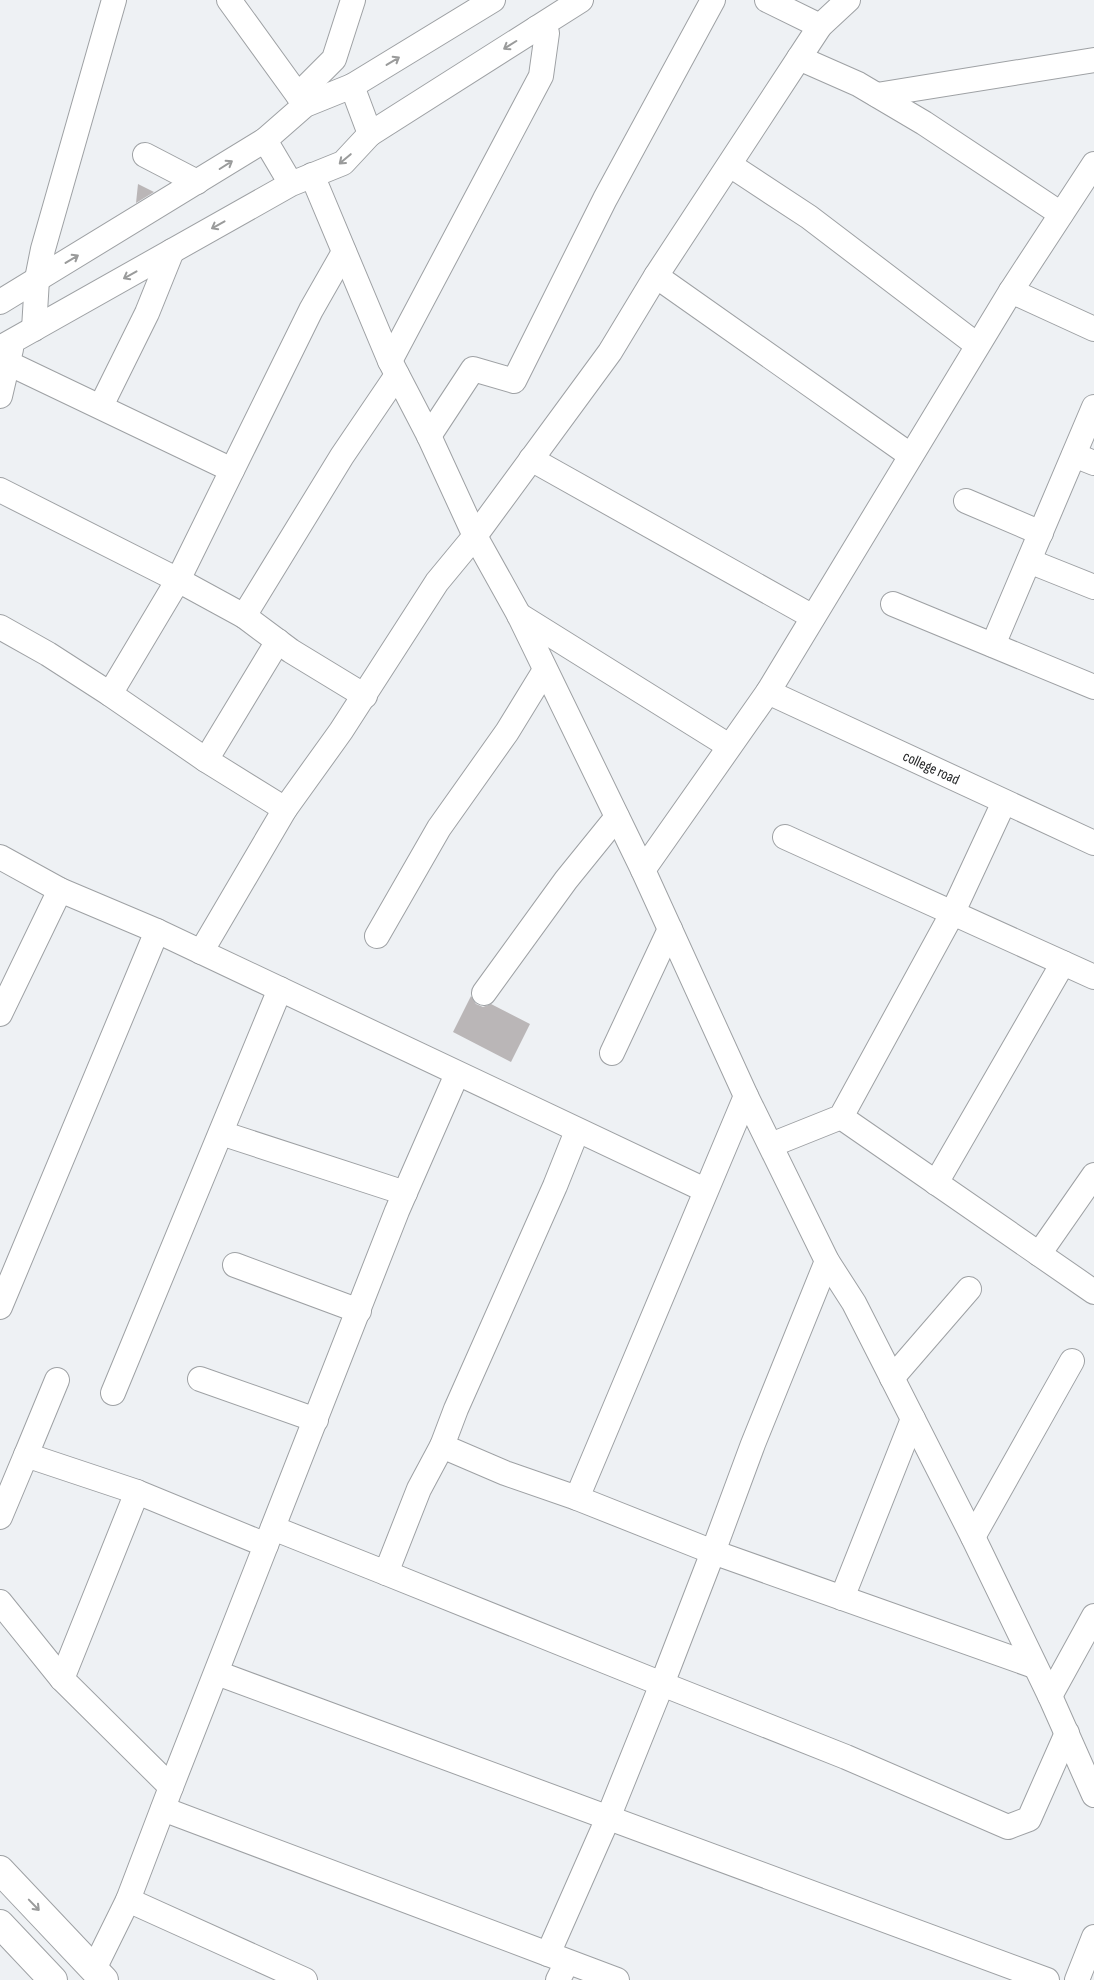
<svg xmlns="http://www.w3.org/2000/svg" width="1094" height="1980" font-family="'Sofia Sans Condensed',sans-serif">
<style>
.building{fill:#bab6b7}
.lines{fill:none;stroke-linecap:round;stroke-linejoin:round}
.minor-casing{stroke:#9ea1a4;stroke-width:26}
.major-casing{stroke:#9ea1a4;stroke-width:30}
.highway-casing{stroke:#9ea1a4;stroke-width:30}
.minor{stroke:#fff;stroke-width:24}
.major{stroke:#fff;stroke-width:28}
.highway{stroke:#fff;stroke-width:28}
.oneway{stroke:#9a9b9b}
.labels{text-anchor:middle;dominant-baseline:central;stroke-width:4;stroke-linejoin:round;paint-order:stroke}
.street-label{font-size:15px;fill:#1f2021;stroke:#fff}
</style>
<rect width="100%" height="100%" fill="#eef1f4"/>
<path class="building" d="M138,184L154,192L136,203Z
M471,996L476,1004L483,1007L491,1004L530,1024L511,1062L453,1032Z"/>
<g class="lines">
<g class="minor-casing">
<g id="minor">
<path d="M229,0L305,105"/>
<path d="M767,0L820,26"/>
<path d="M799,58L858,84L924,123L1061,214"/>
<path d="M352,86L493,0"/>
<path d="M298,95L334,59L353,0"/>
<path d="M877,95L1094,60"/>
<path d="M370,134L581,0"/>
<path d="M145,155L197,182"/>
<path d="M730,165L809,217L977,345"/>
<path d="M312,175L390,361L429,436L475,536L519,615L643,870L746,1096L827,1261L854,1303L973,1537L1050,1696L1094,1795"/>
<path d="M656,276L910,455"/>
<path d="M1011,291L1094,329"/>
<path d="M0,302L265,140"/>
<path d="M34,329L37,279L43,249L114,0"/>
<path d="M0,348L291,184L343,163L370,134L352,86L305,105L265,140L291,184"/>
<path d="M390,361L541,76L547,33L537,28"/>
<path d="M8,363L232,470"/>
<path d="M0,396L11,349"/>
<path d="M101,406L147,313L172,251"/>
<path d="M429,436L473,369L514,381L605,199L713,0"/>
<path d="M1074,455L1094,463"/>
<path d="M531,459L813,617"/>
<path d="M0,490L178,580L311,310L344,252"/>
<path d="M966,501L1041,533"/>
<path d="M1029,561L1094,587"/>
<path d="M893,604L1094,687"/>
<path d="M519,615L729,746"/>
<path d="M0,627L48,654L110,694"/>
<path d="M278,641L206,760L285,809"/>
<path d="M993,645L1094,407"/>
<path id="s1" d="M768,692L1094,843"/>
<path d="M365,696L291,651L244,616L342,456L397,375"/>
<path d="M206,760L110,694L178,580L244,616"/>
<path d="M785,837L1094,977"/>
<path d="M0,857L60,890L157,931L705,1190"/>
<path d="M643,870L768,692L1011,291L1094,164"/>
<path d="M377,936L439,828L507,732L545,670"/>
<path d="M201,952L285,809L341,731L437,582L475,536L610,352L656,276L820,26L848,0"/>
<path d="M484,993L566,880L617,817"/>
<path d="M0,1014L60,890"/>
<path d="M612,1053L670,929"/>
<path d="M746,1096L577,1498L713,1552L753,1444L827,1261"/>
<path d="M841,1117L1094,1292"/>
<path d="M221,1133L405,1193"/>
<path d="M771,1145L841,1117L952,914L1004,802"/>
<path d="M936,1183L1063,963"/>
<path d="M1039,1254L1094,1175"/>
<path d="M235,1265L359,1311"/>
<path d="M0,1307L157,931"/>
<path d="M892,1378L969,1289"/>
<path d="M200,1379L316,1420"/>
<path d="M113,1393L280,989"/>
<path d="M26,1455L57,1380"/>
<path d="M577,1498L505,1473L442,1446L456,1409L555,1186L577,1131"/>
<path d="M0,1517L26,1455L137,1492"/>
<path d="M273,1528L386,1573L419,1489L442,1446"/>
<path d="M973,1537L1072,1361"/>
<path d="M266,1545L397,1211L457,1074"/>
<path d="M386,1573L662,1684L608,1818L548,1954L617,1980"/>
<path d="M842,1598L913,1419"/>
<path d="M0,1602L62,1679L171,1787L128,1900L94,1969"/>
<path d="M1034,1666L713,1552L662,1684L846,1757L1008,1827L1029,1819L1067,1733"/>
<path d="M217,1673L1047,1980"/>
<path d="M62,1679L137,1492L266,1545L171,1787"/>
<path d="M1050,1696L1094,1616"/>
<path d="M163,1809L548,1954"/>
<path d="M128,1900L305,1980"/>
<path d="M558,1980L567,1962"/>
<path d="M1077,1980L1094,1937"/>
</g>
</g>
<g class="major-casing">
<path id="major" d="M0,1870L104,1980"/>
</g>
<g class="highway-casing">
<path id="highway" d="M0,1924L53,1980"/>
</g>
<use href="#minor" class="minor"/>
<use href="#major" class="major"/>
<use href="#highway" class="highway"/>
</g>
<defs><path id="oneway-shaft" d="M-6 0H5M1.5-3L5.5 0L1.5 3" fill="none" stroke-width="1.6" stroke-linecap="round" stroke-linejoin="round" transform="scale(1.25)"/></defs>
<g class="oneway">
<use href="#oneway-shaft" transform="translate(510 45) rotate(148)"/>
<use href="#oneway-shaft" transform="translate(393 61) rotate(-31)"/>
<use href="#oneway-shaft" transform="translate(345 159) rotate(140)"/>
<use href="#oneway-shaft" transform="translate(226 165) rotate(-32)"/>
<use href="#oneway-shaft" transform="translate(218 225) rotate(151)"/>
<use href="#oneway-shaft" transform="translate(72 259) rotate(-31)"/>
<use href="#oneway-shaft" transform="translate(130 275) rotate(151)"/>
<use href="#oneway-shaft" transform="translate(34 1905) rotate(46)"/>
</g>
<g class="labels">
<g class="street-label">
<text stroke="none"><textPath href="#s1" startOffset="180">college road</textPath></text>
</g>
</g>
</svg>
